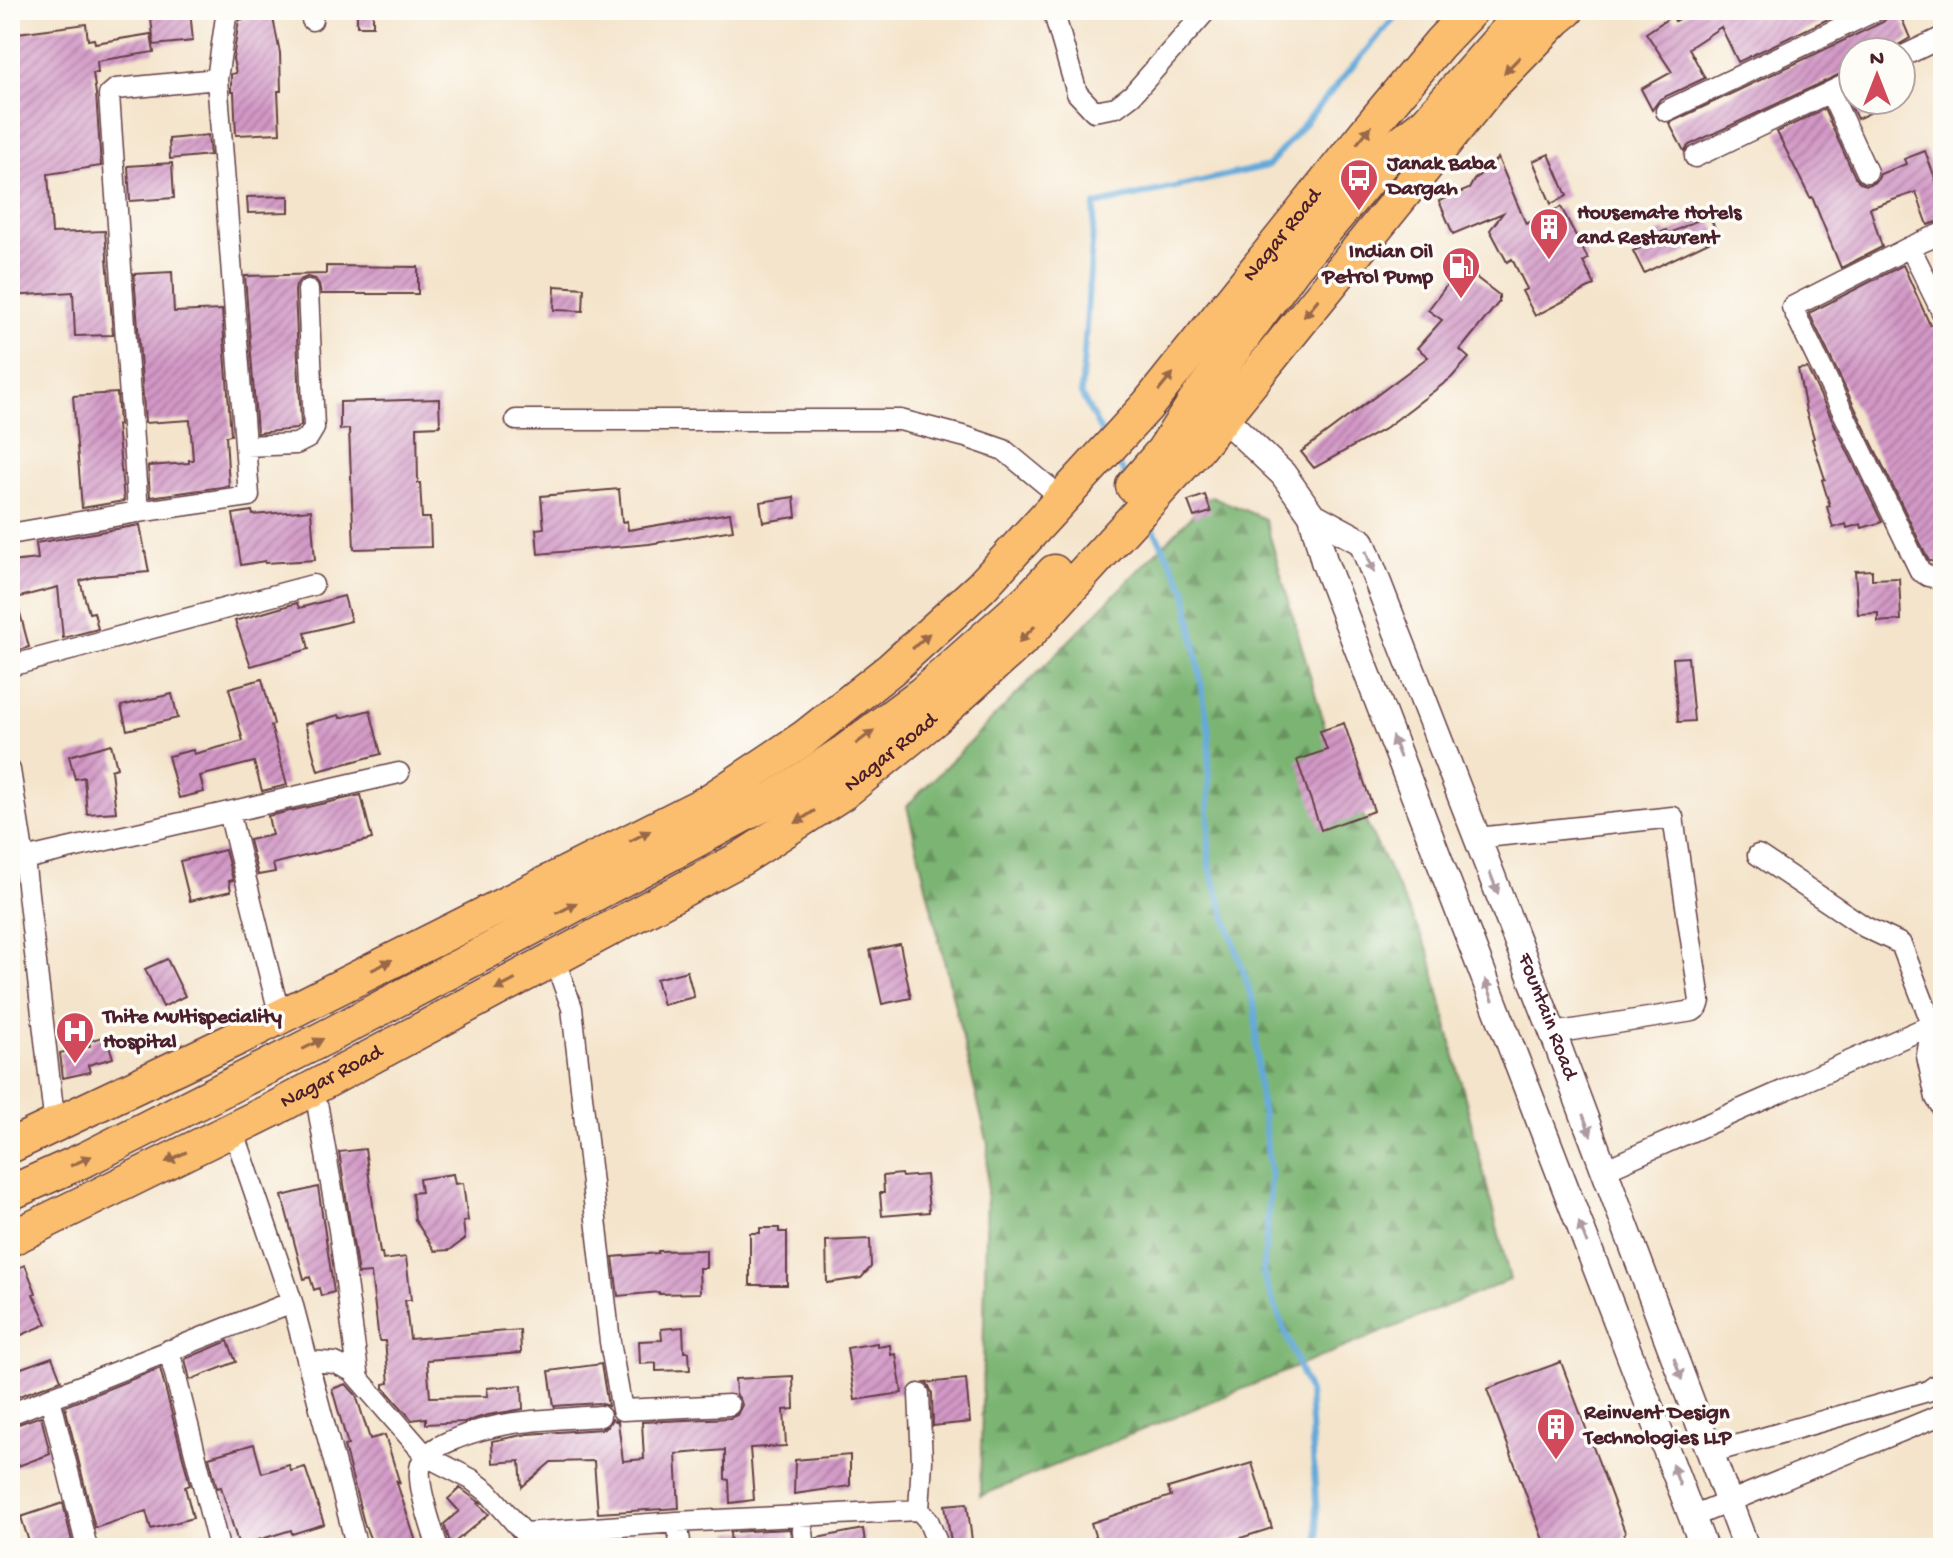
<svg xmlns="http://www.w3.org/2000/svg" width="1953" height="1558" font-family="'Gochi Hand',sans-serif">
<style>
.forest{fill:url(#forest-firs);stroke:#626a4f;stroke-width:2}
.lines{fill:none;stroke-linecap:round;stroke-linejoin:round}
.stream{stroke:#63a9d9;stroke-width:6}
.building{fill:url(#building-hatch)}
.minor-casing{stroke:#643d43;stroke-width:23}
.tertiary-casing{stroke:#643d43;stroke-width:29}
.trunk-casing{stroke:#643d43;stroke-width:37}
.minor{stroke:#fff;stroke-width:20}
.tertiary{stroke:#fff;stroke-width:26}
.trunk{stroke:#fabe6e;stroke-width:34}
.oneway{fill:#996749}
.oneway2{fill:#ae9aa0}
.labels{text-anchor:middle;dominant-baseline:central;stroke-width:7;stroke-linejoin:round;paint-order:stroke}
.poi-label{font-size:22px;font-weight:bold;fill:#4a1f2b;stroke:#fdfcf7;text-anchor:start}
.street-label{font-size:22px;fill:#4a1f2b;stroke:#fdfcf7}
</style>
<defs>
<pattern id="forest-firs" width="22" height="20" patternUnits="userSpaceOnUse" patternTransform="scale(2)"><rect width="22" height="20" fill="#7bb573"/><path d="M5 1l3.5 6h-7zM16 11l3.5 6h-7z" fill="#67935f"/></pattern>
<pattern id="building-hatch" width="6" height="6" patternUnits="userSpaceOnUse" patternTransform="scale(2)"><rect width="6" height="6" fill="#d298c6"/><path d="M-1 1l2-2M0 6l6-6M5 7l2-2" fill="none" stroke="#ac7ba1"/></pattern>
</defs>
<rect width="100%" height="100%" fill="#fdfcf7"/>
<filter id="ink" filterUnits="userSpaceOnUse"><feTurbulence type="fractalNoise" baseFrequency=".0125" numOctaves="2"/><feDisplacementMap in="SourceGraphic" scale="16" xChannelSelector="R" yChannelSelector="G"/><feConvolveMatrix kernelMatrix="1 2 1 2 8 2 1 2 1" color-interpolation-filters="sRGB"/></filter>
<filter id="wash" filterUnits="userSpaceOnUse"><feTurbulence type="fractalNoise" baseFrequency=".006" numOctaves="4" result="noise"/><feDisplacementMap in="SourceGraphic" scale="32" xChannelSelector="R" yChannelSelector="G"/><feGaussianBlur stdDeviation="1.8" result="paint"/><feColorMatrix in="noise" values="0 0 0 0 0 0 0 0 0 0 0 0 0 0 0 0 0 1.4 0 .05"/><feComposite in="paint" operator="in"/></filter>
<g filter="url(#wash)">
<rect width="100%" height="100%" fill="#f4e4cb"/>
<path class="forest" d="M1211,496L1265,519L1332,752L1429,952L1510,1280L980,1496L988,1144L907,806Z"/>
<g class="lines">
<path class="stream" d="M1104,437L1081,394L1095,205L1268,166L1401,10
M1115,457L1127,479
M1147,517L1186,590L1209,731V865L1255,1008L1258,1078L1271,1177L1263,1275L1309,1393L1319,1548"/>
</g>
<g id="blocks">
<path class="building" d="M150,10H190L193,41L154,45Z
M357,10H373V26H357Z
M1692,10H1847L1738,62L1721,27L1689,48L1705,78L1660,99L1652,110L1641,89L1672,72L1646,33L1672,16L1675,21Z
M1890,10H1898L1910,38L1886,52H1853V68L1689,145L1684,151L1669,123L1883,22L1888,17Z
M272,13L280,53L281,91H278L280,133L236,135L234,92H231V74L236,73L233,59L239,20Z
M86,24L88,40L94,39L95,43L151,34L154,52L97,61L98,73H93L96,94L101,166L48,174L52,233L105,231L113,335L75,336L73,292L10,296V34Z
M1853,95V100H1897L1857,119L1847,98Z
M1824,109L1855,177L1860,183L1867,185L1873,183L1878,179L1880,174L1906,164L1904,159L1925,151L1943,200V220L1928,225L1916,192L1870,208L1882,247L1841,268L1812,197L1810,198L1777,132Z
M208,135L210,155L170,159L169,139Z
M1549,154L1567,196L1551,204L1533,161Z
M1498,158L1526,224L1561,207L1588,259L1583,262L1595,285L1535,316L1522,291L1527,289L1512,259L1507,262L1490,230L1503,213L1453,234L1439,201L1469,189L1474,180Z
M172,163L174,198L130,201L128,166Z
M289,196V212L248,213L247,197Z
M1709,215L1719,237L1644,273L1633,251L1653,242L1651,237L1666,230L1668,234Z
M1903,265L1930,325L1932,324L1943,345V562L1929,561L1809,313Z
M326,266L418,267V294H321L319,284L315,279L307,277L300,280L296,285L295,291L301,425L296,429L257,433L245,276L326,274Z
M1459,269H1465L1499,295V302L1460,350L1469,358L1451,378L1383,430L1314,468L1301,452L1428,357L1417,348L1442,320L1428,310Z
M172,272L174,312L222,310L231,435L226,436L229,486L150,497L148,466L189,463V460H193L190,420L145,423L134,274Z
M555,286L584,288L583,311L554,310Z
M1807,368L1882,522L1862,528L1861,524L1847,528L1846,524L1833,528L1827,507L1830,506L1822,480L1825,479L1812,439L1814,438L1806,411L1798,369Z
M117,393L119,425H117L124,501L82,508L73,396Z
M439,399L440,426L417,427L418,483H420L422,518H430L431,547L354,549L349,429L340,430V402Z
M619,489L622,522L627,521L628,530L730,513L733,530L649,544L538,554L536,529L544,528L541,496Z
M1205,495L1211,512L1194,517L1188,501Z
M794,497L796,517L763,522L760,502Z
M311,510L315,560L265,563V561L241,565L233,514L252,511L253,515Z
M140,525L149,572L97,576L80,581L89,613L94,612L98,629L63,638L58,587L16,598L29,647L10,653V562L38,559L36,543Z
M1872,570V579L1899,578L1901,620L1878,622V613L1858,614L1855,571Z
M344,596L351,621L305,633L309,649L251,666L235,621L297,603L299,608Z
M1688,657L1694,721L1678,722L1673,658Z
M262,679L274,724L271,726L287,785L262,791L254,762L200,776L204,792L179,798L168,756L193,750L194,754L243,741L229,688Z
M172,694L178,718L127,730L121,706Z
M370,710L381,754L318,771L305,724L339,715L340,718Z
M1344,723L1374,811L1321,830L1297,760L1327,750L1320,731Z
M111,744L117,768L111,770L116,812L87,814L84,777L75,779L69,756Z
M361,795L372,839L273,864L275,872L258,875L249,840L272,835L268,816Z
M225,850L233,880L229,881L231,891L190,901L180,861Z
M900,944L911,998L882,1004L870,950Z
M167,959L185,996L163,1007L145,969Z
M687,971L694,997L663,1005L656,979Z
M106,1036L113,1058L88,1065L90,1072L63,1078L60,1053L90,1046L89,1041Z
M365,1149L380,1253H382L383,1260L406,1257L411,1300H405L410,1339L520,1330L521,1353L427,1360L430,1397L488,1396L487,1388L522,1385L523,1409L488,1415L464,1422L426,1424V1418L412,1420L384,1388V1384L389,1383L385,1341H379L371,1273L358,1274L339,1152Z
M453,1174L455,1184L463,1183L468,1221L463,1222L465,1239L450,1250L435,1251L415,1220L412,1193L421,1192L419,1179Z
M901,1174L902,1177L926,1175L929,1212L882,1216L880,1193H884L883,1176Z
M318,1187L334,1292L321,1296L319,1288L314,1290L310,1277L304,1279L282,1196Z
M760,1228H779V1232H787V1285H750V1233H760Z
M870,1239L871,1267L861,1278L827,1283L826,1241Z
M706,1250V1268H699L700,1293L659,1294V1292L618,1296L613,1257L658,1253V1251Z
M25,1265L36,1293L33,1294L47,1324L10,1340V1271Z
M683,1327L684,1352H689L690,1370L656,1371V1363L640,1364L639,1341L662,1340L661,1329Z
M228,1341L236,1362L190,1380L185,1359Z
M877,1343V1347L890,1345L891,1355L896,1354L902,1393L855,1400L847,1348Z
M52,1357L61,1380L14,1398L10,1388V1372Z
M1561,1362L1625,1532L1621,1548H1546L1487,1389Z
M601,1364L608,1406L599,1403L554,1406L549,1371Z
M160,1368L190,1485L185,1487L193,1518L151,1529L146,1511L95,1528L65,1406Z
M793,1376L794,1409L784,1410L786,1446L750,1448L754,1500L730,1503L729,1480L725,1479V1450L676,1454L679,1508L598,1513L594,1461L551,1462L522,1487L520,1461L493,1463L492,1441L528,1434L602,1429L608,1426L612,1419L618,1422L623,1461L644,1459L642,1422L730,1418L737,1415L742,1405L740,1399L736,1394L735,1379Z
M966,1379L970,1422L933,1426L932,1393L929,1386L925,1383Z
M346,1384L356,1395L370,1439L385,1435L400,1484L396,1480L418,1548H374L364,1523L344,1446L348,1445L332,1389Z
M41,1416L50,1454L10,1469V1427Z
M254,1444L262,1473L289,1465L291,1471L305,1467L324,1524L292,1534L291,1530L239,1546L221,1487L217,1488L209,1457Z
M850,1455V1486L794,1494L795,1460Z
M1252,1463L1272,1528L1209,1548H1099L1091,1523L1171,1496L1168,1488Z
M460,1488L479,1502L481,1503L478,1504L489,1514L451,1545L444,1524L459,1511L448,1499Z
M63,1503L72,1541L49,1548H31L21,1517Z
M967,1503L973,1548H952L945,1505Z
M790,1529L792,1548H731L730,1532Z
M863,1529L866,1548H818L817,1538Z"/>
</g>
</g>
<g filter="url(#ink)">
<use href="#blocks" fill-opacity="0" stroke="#643d43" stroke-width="2"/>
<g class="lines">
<g class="minor-casing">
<path id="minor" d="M1053,10L1077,93L1094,111L1116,107L1132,95L1207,10
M312,20L313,10
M1901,57L1943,37
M1830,92L1867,172
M1666,111L1877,10
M1695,157L1853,81
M1910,247L1943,233
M1943,314L1910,247L1792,307L1920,571L1928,576L1943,579
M516,420H900L966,437L1004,450L1062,498
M245,446L296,444L308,438L314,428L308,290
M138,512L109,95L116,89L217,79L227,10
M10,534L138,512L249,496L217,79
M10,666L313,585
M10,770L24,859L55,1126
M229,812L280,1017
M1477,838L1673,817L1700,1001L1698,1007L1693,1011L1553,1033
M1758,855L1865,927L1901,944L1932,1024L1927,1056L1936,1098L1943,1109
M24,859L399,773
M559,972L572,1008L610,1342L622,1410L729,1405
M318,1108L339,1230L359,1379
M233,1129L292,1302L357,1548
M1604,1170L1943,1020
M169,1350L219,1548
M309,1361L335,1363L352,1371L426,1456L471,1479L488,1492L524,1533L535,1548
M50,1398L87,1548
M10,1414L292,1302
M1710,1453L1928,1391L1943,1380
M919,1510L922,1461L919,1394
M801,1516L805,1548
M1692,1517L1943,1414
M677,1522L681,1548
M524,1533L677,1522L919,1510L928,1520L936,1540
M10,1547V1548
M438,1548C432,1528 415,1482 421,1464C426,1451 443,1444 455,1439C503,1419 549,1420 600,1416"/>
</g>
<g class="tertiary-casing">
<g id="tertiary">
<path d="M1223,417L1283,474L1312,515L1324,561L1704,1548"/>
<path id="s1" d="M1312,515L1362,542L1553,1033L1746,1548"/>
</g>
</g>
<g class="trunk-casing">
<g id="trunk">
<path d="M1133,486L1163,451L1197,399L1295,266L1394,148L1427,122L1526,10"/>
<path id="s2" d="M10,1146L238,1038L708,802L804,738L891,669L981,587L1147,406L1371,126L1439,44L1471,10"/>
<path d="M10,1193L88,1158L334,1033L775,798L843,753L923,693L1030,598L1054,572"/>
<path id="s3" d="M10,1239L272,1110L742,858L844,792L934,719L1028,634L1197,449L1488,89L1556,19L1567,10"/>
</g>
</g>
<use href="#minor" class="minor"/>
<use href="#tertiary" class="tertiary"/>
<use href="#trunk" class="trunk"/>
</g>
<defs><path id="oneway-solid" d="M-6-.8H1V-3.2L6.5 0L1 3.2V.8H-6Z" transform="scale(2)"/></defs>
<g class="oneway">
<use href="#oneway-solid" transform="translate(1512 65) rotate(134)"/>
<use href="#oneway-solid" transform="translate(1364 135) rotate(-51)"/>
<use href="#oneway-solid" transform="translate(1311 308) rotate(129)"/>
<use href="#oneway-solid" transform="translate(1166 382) rotate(-51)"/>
<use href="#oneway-solid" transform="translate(1027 634) rotate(135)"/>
<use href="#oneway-solid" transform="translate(921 641) rotate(-42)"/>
<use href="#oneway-solid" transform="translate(865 737) rotate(-37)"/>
<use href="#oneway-solid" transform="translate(805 817) rotate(147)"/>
<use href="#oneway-solid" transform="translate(640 836) rotate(-27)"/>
<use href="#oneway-solid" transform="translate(567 908) rotate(-28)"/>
<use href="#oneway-solid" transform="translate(382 965) rotate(-27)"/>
<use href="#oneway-solid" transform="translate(505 985) rotate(152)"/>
<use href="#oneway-solid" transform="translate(313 1044) rotate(-27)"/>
<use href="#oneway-solid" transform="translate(176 1157) rotate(154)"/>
<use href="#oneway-solid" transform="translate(81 1161) rotate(-25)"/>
</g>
<g class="oneway2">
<use href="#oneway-solid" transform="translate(1370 562) rotate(69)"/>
<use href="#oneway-solid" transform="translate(1396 747) rotate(-111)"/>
<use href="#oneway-solid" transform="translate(1494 883) rotate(69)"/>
<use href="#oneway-solid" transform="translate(1489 990) rotate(-111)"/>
<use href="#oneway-solid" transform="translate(1587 1125) rotate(69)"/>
<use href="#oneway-solid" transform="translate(1583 1233) rotate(-111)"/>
<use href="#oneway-solid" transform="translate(1678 1369) rotate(70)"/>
<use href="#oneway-solid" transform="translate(1676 1475) rotate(-111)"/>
</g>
</g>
<defs>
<g id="bus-pin" transform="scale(2)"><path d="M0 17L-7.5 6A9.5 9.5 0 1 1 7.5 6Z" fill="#d1495b" stroke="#fdfcf7"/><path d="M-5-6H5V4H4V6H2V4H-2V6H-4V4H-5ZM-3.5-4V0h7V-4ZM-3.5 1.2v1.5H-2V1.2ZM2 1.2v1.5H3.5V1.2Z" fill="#fff"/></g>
<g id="building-pin" transform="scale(2)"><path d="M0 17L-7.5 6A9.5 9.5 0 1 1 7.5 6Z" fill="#d1495b" stroke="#fdfcf7"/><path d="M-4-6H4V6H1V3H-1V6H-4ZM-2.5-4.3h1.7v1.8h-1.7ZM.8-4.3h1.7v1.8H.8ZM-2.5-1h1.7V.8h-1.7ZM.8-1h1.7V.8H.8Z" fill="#fff"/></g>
<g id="fuel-pin" transform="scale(2)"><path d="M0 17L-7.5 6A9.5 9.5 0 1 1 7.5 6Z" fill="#d1495b" stroke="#fdfcf7"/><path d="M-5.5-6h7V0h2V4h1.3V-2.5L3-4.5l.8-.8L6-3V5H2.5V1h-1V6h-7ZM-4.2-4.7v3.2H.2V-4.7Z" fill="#fff"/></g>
<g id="hospital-pin" transform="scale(2)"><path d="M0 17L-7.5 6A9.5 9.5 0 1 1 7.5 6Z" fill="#d1495b" stroke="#fdfcf7"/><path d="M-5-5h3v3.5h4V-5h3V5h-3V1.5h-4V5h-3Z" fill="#fff"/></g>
</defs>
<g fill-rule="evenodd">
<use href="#bus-pin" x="1359" y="178"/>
<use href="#building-pin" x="1549" y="227"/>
<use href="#fuel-pin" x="1461" y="266"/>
<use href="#hospital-pin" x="75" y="1031"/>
<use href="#building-pin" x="1556" y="1427"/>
</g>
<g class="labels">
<g class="poi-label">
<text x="1387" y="165">Janak Baba<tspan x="1387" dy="25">Dargah</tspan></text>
<text x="1577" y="214">Housemate Hotels<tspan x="1577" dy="25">and Restaurent</tspan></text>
<text x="1433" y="253" text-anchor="end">Indian Oil<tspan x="1433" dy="25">Petrol Pump</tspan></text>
<text x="103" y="1018">Thite Multispeciality<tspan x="103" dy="25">Hospital</tspan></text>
<text x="1584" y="1414">Reinvent Design<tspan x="1584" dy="25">Technologies LLP</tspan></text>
</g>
<g class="street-label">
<text stroke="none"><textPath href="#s2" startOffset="1590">Nagar Road</textPath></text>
<text stroke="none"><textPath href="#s3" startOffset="1008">Nagar Road</textPath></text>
<text stroke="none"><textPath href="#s1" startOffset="566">Fountain Road</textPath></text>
<text stroke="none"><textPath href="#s3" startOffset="360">Nagar Road</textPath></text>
</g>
</g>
<rect width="1953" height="1558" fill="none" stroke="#fdfcf7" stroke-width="40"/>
<g transform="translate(1877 76)"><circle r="38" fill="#fdfcf7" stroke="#b5a4a5" stroke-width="2"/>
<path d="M0-6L14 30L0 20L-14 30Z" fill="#d1495b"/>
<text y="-12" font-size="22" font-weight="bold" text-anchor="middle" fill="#4a1f2b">N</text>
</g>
</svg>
